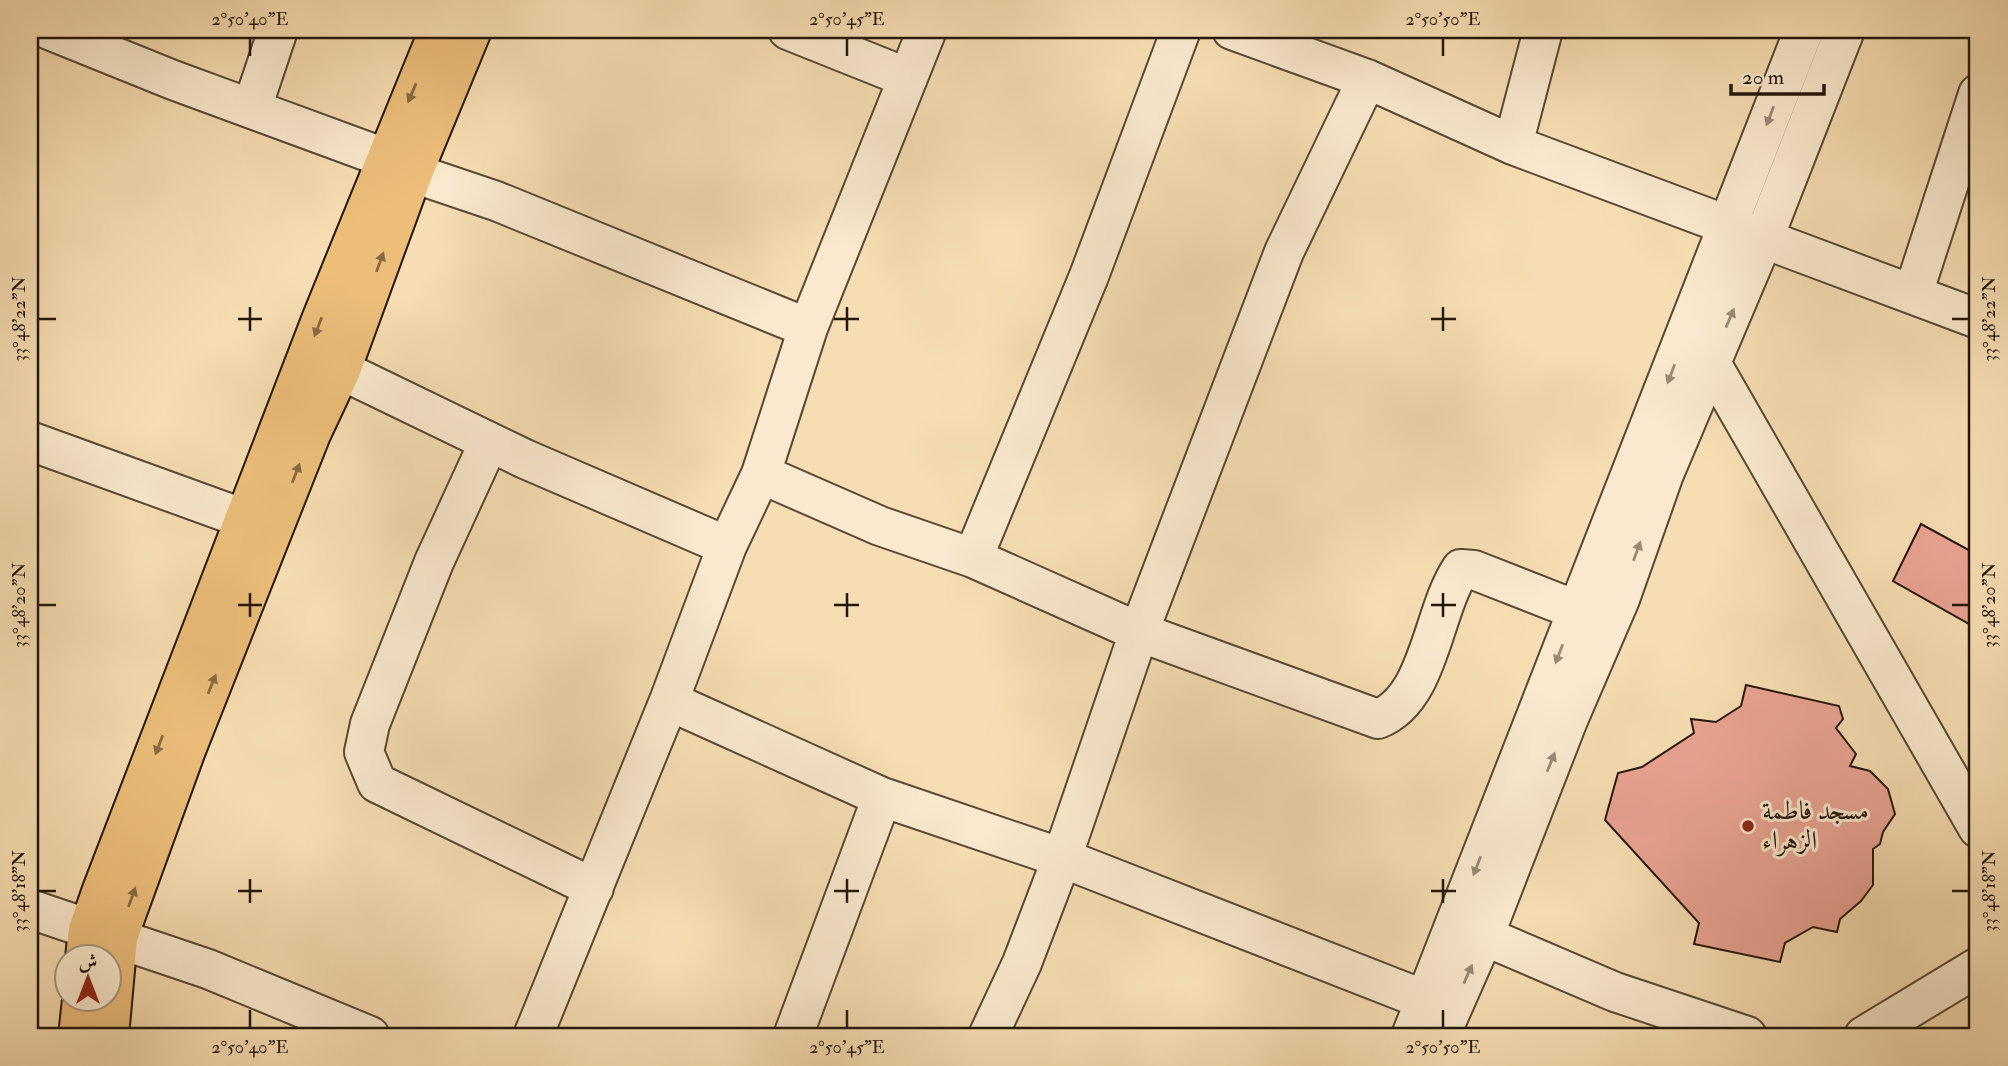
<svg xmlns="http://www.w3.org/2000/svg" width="2008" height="1066" font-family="'IM FELL Double Pica',Amiri,serif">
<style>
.building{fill:#eaa393;stroke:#23160a;stroke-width:2}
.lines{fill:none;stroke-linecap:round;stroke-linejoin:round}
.minor-casing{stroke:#584834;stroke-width:42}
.major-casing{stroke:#23160a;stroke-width:42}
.minor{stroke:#fae9ce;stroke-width:38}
.major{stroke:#ecbe7a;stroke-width:38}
.oneway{fill:#886a42}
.oneway2{fill:#998a76}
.ticks{fill:none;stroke:#23160a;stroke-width:2.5}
.poi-dot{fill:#8f2418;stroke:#fae9ce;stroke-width:2.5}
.labels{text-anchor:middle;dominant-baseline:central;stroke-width:6;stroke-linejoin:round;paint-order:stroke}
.poi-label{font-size:26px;fill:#23160a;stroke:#fae9ce;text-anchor:start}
.neatline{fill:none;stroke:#23160a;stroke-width:2.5}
.ticks-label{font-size:18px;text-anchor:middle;fill:#23160a}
</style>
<rect width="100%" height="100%" fill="#f7ddb3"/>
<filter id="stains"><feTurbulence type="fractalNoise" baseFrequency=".00286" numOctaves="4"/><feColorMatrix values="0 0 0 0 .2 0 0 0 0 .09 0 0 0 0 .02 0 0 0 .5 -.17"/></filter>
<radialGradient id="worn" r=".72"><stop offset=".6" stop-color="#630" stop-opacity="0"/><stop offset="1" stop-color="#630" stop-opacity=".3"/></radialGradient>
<path class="building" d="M1921,524L1978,555V629L1893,581Z
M1746,685L1839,706L1843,719L1836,728L1856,754L1850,766L1870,771L1888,789L1895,814L1883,832L1880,844L1873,849V885L1861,901L1840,919L1837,932L1813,927L1785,943L1780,962L1694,944L1699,923L1605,820L1618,773L1642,767L1694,733L1691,719L1716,722L1741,706Z"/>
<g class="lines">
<g class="minor-casing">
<path id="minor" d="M49,30L173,80L385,158L413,173L496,201L808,328
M788,30L908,78
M1232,30L1367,79L1513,145L1978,319
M252,108L278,30
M1513,145L1543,30
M1913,294L1978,94
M1711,363L1978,828
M341,370L525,459L727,546
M30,441L245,519
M489,442L434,562L370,724L364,752L377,783L594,888
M761,474L880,526L973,558L1139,632L1378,719C1430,699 1432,612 1461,569L1474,570L1576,610
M973,558L1089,276L1181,30
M669,701L882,797L1062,858L1425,1000
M30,909L208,969L370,1036
M1484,936L1615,992L1747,1036
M533,1036L669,701L727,546L761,474L808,328L927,30
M793,1036L882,797
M988,1036L1022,963L1062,858L1139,632L1284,252L1367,79
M1411,1036L1804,30
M1440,1036L1484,936L1568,720L1620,599L1664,474L1763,240L1845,30
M1864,1036L1978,967"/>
</g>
<g class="major-casing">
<path id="major" d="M85,958L88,930L102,890L321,320L439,30
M78,1036L82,1000
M109,1036L118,937L186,750L311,434L341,370L413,173L472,30"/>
</g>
<use href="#minor" class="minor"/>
<use href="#major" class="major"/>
</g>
<defs><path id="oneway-solid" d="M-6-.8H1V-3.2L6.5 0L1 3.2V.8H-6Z" transform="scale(1.75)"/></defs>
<g class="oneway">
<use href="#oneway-solid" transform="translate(412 93) rotate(113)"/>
<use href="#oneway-solid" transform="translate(380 262) rotate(-70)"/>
<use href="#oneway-solid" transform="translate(318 327) rotate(111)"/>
<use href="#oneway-solid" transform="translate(296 473) rotate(-69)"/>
<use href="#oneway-solid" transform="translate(212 684) rotate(-68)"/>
<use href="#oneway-solid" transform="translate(159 745) rotate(111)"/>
<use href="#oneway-solid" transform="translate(132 897) rotate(-70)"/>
</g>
<g class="oneway2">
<use href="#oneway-solid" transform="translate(1770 116) rotate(111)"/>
<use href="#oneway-solid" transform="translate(1730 318) rotate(-67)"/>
<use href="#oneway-solid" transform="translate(1671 374) rotate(111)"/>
<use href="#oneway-solid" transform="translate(1637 551) rotate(-70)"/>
<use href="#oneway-solid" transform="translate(1559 654) rotate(111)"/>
<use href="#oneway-solid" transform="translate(1551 762) rotate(-68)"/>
<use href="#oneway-solid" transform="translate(1477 866) rotate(111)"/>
<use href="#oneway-solid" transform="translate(1468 974) rotate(-66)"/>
</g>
<path class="ticks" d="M250,38V56M847,38V56M1443,38V56M250,307V331M847,307V331M1443,307V331M38,319H56M238,319H262M834,319H859M1431,319H1456M1952,319H1969M250,593V617M847,593V617M1443,593V617M38,605H56M238,605H262M834,605H859M1431,605H1456M1952,605H1969M250,879V903M847,879V903M1443,879V903M38,891H56M238,891H262M834,891H859M1431,891H1456M1952,891H1969M250,1010V1028M847,1010V1028M1443,1010V1028"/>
<circle class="poi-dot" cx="1748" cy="826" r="7"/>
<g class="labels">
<g class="poi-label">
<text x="1762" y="811">مسجد فاطمة<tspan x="1762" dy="30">الزهراء</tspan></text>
</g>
</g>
<rect width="2008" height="1066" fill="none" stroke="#f7ddb3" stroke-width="77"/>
<g transform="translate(88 978)"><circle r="33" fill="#fae9ce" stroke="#a49580" stroke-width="2"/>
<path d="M0-5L12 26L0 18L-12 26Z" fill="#8f2418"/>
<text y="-10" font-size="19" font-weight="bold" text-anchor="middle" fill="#23160a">ش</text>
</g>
<path d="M1731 84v10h93v-10" fill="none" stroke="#23160a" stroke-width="3.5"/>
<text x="1742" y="84" font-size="21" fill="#23160a" stroke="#fae9ce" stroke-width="5" paint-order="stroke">20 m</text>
<rect x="38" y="38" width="1931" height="990" class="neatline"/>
<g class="ticks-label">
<text x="250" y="25">2°50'40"E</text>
<text x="847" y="25">2°50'45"E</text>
<text x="1443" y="25">2°50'50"E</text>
<text transform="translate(19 319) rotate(-90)" y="6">33°48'22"N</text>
<text transform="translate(1989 319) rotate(-90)" y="6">33°48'22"N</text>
<text transform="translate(19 605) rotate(-90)" y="6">33°48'20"N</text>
<text transform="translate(1989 605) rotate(-90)" y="6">33°48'20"N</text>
<text transform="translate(19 891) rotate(-90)" y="6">33°48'18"N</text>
<text transform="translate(1989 891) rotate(-90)" y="6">33°48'18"N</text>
<text x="250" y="1053">2°50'40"E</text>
<text x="847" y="1053">2°50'45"E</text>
<text x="1443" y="1053">2°50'50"E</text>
</g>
<rect width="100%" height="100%" filter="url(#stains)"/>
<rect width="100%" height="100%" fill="url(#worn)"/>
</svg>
